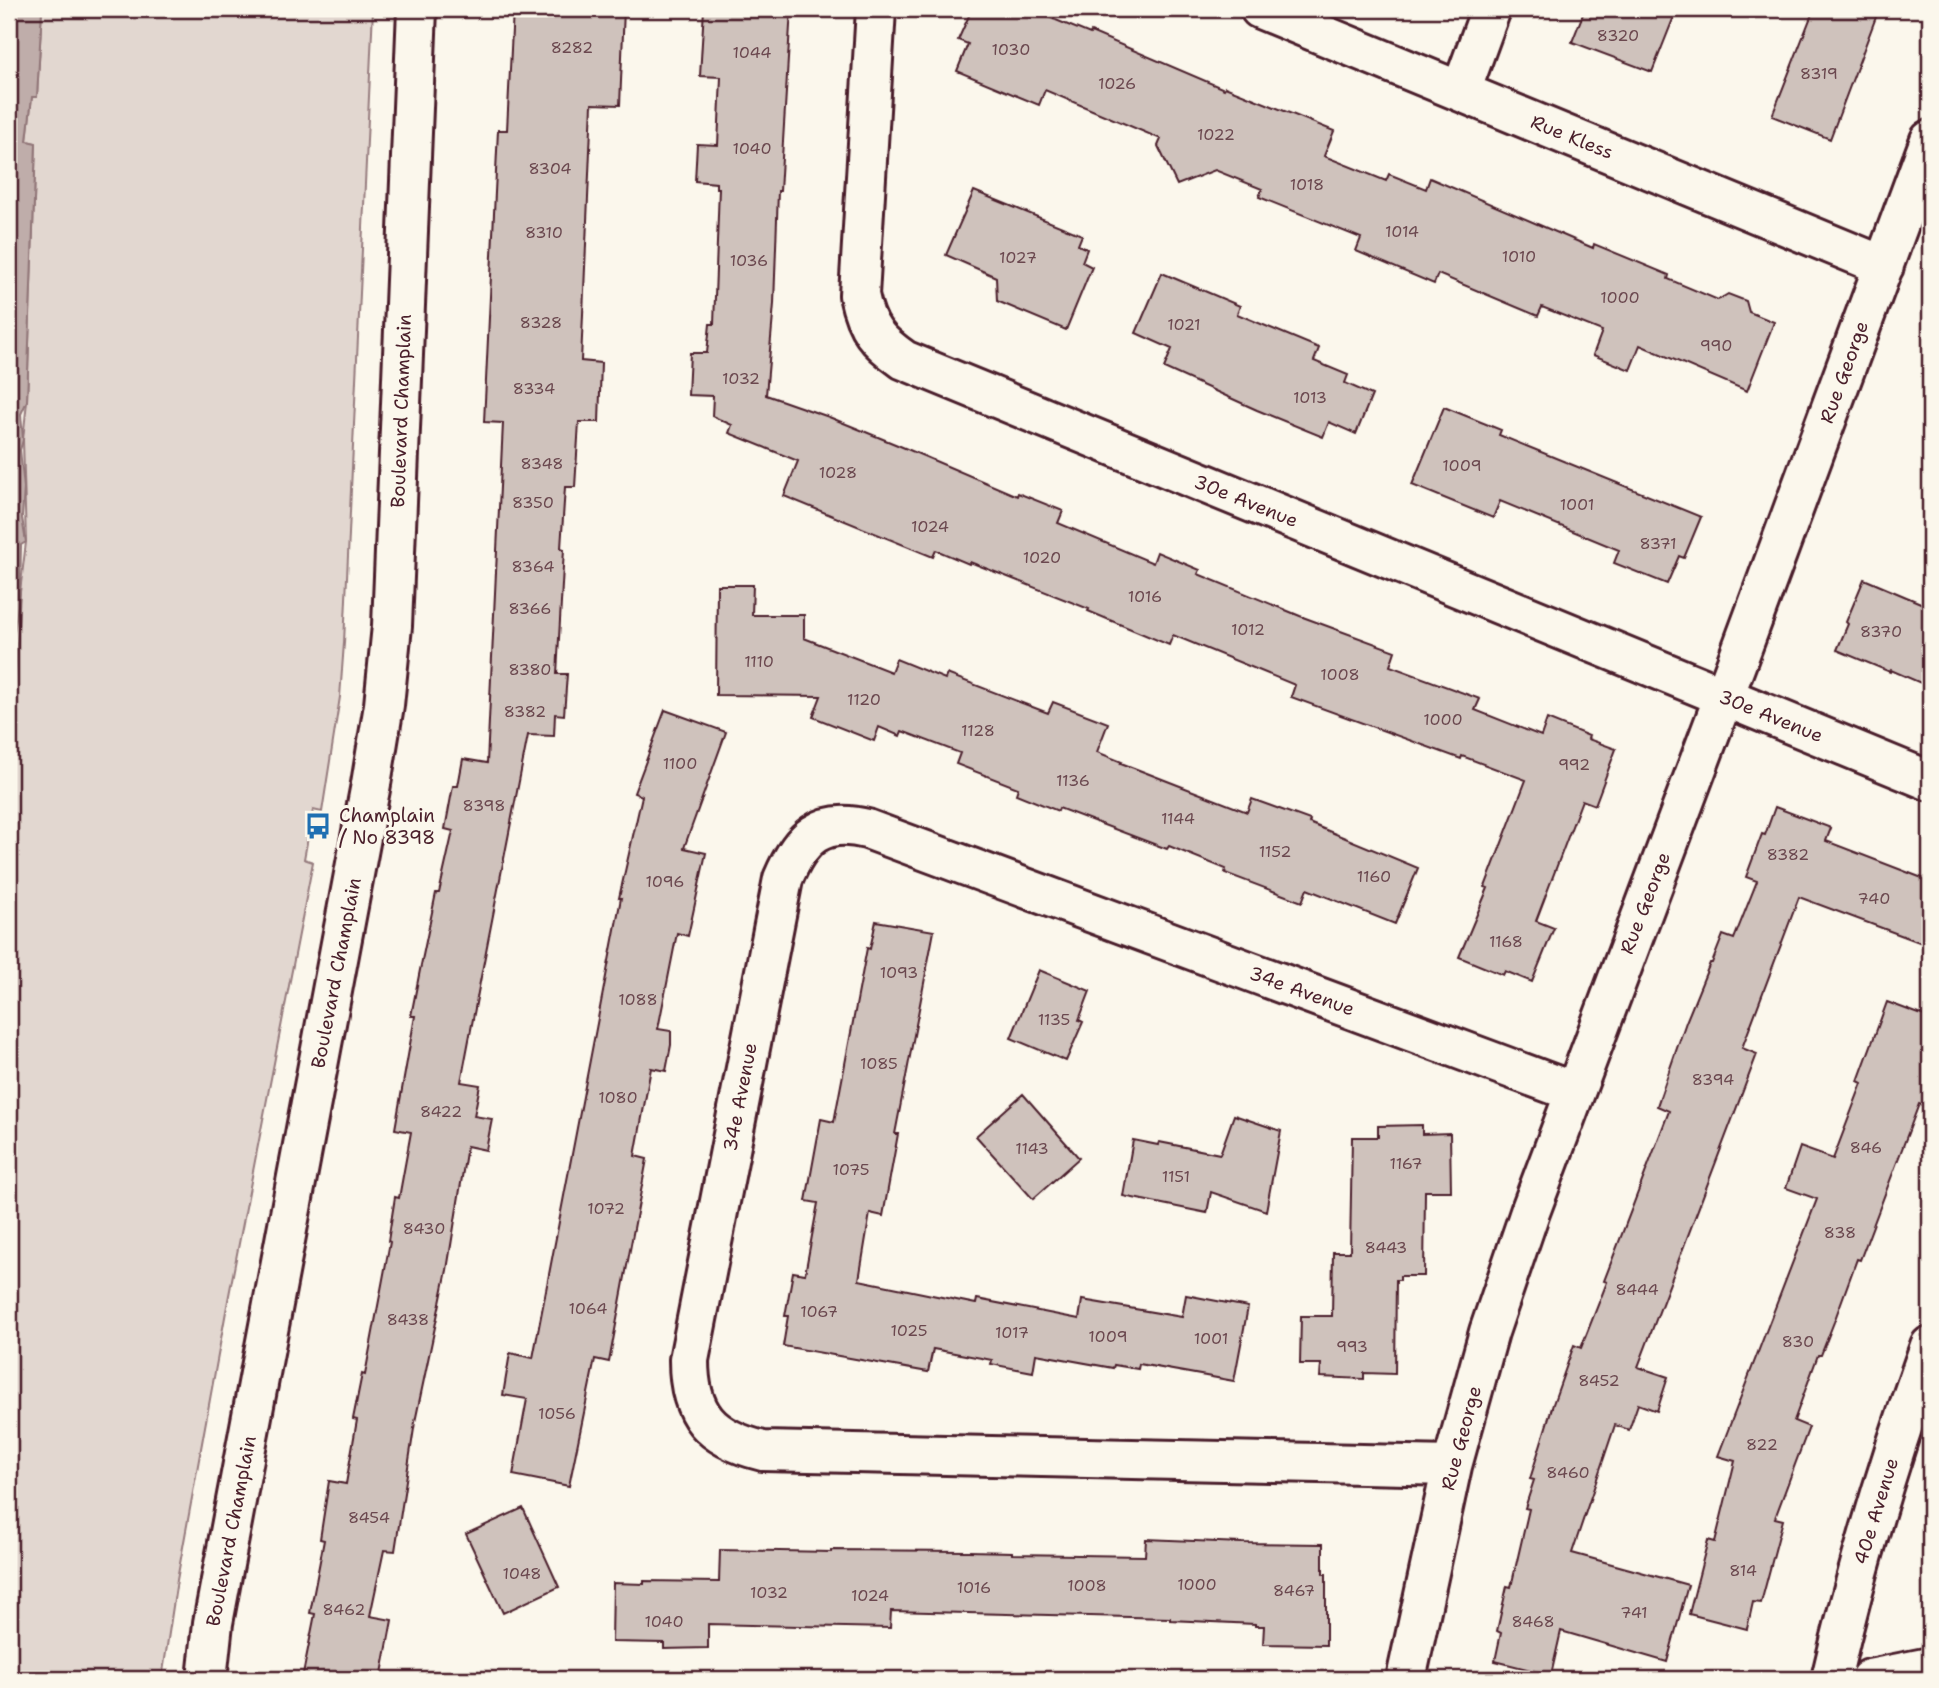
<svg xmlns="http://www.w3.org/2000/svg" width="1939" height="1688" font-family="'Shantell Sans',sans-serif">
<style>
.park{fill:#e2d7d0;stroke:#967b7e;stroke-width:2}
.water{fill:#bfadaa;stroke:#907477;stroke-width:2}
.building{fill:#cfc2bc;stroke:#4a1f2b;stroke-width:2}
.lines{fill:none;stroke-linecap:round;stroke-linejoin:round}
.minor-casing{stroke:#4a1f2b;stroke-width:44}
.major-casing{stroke:#4a1f2b;stroke-width:44}
.minor{stroke:#fbf7ec;stroke-width:38}
.major{stroke:#fbf7ec;stroke-width:38}
.labels{text-anchor:middle;dominant-baseline:central;stroke-width:6;stroke-linejoin:round;paint-order:stroke}
.number-label{font-size:16px;fill:#6b484f}
.street-label{font-size:19px;fill:#4a1f2b;stroke:#fbf7ec}
.poi-label{font-size:19px;fill:#4a1f2b;stroke:#fbf7ec;text-anchor:start}
</style>
<rect width="100%" height="100%" fill="#fbf7ec"/>
<filter id="ink" filterUnits="userSpaceOnUse"><feTurbulence type="fractalNoise" baseFrequency=".0143" numOctaves="2"/><feDisplacementMap in="SourceGraphic" scale="14" xChannelSelector="R" yChannelSelector="G"/><feConvolveMatrix kernelMatrix="1 2 1 2 8 2 1 2 1" color-interpolation-filters="sRGB"/></filter>
<g filter="url(#ink)">
<path class="park" d="M42,9H373L344,643L340,697L322,812L313,810L304,859L313,862L229,1295L177,1580L162,1679H9V722L15,679L20,592L26,542L23,440L27,401L36,143L27,141L32,96H37Z"/>
<path class="water" d="M9,9H42L37,97H32L27,141L36,143L27,401L21,414L23,440L20,450L24,488L22,518L26,542L21,545L20,592L13,640L15,679L9,714Z"/>
<path class="building" d="M513,9H624L620,105L592,104L581,361L601,363L599,422H579L575,487H565L561,548L564,549L557,674H567L564,715L555,714L554,736L528,735L480,982L461,1082L480,1085L474,1116L492,1119L486,1150L467,1146L447,1270L415,1422L395,1551L384,1550L370,1616L392,1620L381,1679H302L315,1614L310,1613L324,1540L320,1539L329,1481L346,1484L357,1420L353,1419L362,1374L365,1375L390,1242L388,1241L395,1197L399,1198L411,1132L395,1129L415,1016H411L420,970L436,893H439L453,831L445,829L453,786H458L463,759L487,763L503,423L484,422L498,130H507Z
M704,9H791L780,191H778L774,304L766,395L829,417L900,446L1017,496L1018,493L1063,511L1058,523L1153,563L1157,552L1200,570L1198,574L1300,616L1395,651L1390,666L1480,699L1475,710L1541,736L1547,719L1589,736L1588,739L1616,749L1595,805L1582,800L1536,921L1554,928L1532,982L1505,971L1503,975L1459,957L1488,888L1485,887L1526,780L1462,756L1461,759L1291,697L1295,685L1173,635L1169,645L1088,611L1089,609L970,562L969,564L936,550L933,557L784,496L798,461L729,433L732,425L712,416L713,396L688,395L690,353H707L710,324H714L719,188H716V183L695,181L697,144L718,145L721,77L700,76Z
M972,9H1029L1090,34L1091,32L1224,89L1225,87L1334,131L1324,156L1386,181L1389,174L1426,189L1430,178L1593,248L1594,244L1669,275L1668,279L1718,300L1728,294L1746,301L1749,312L1774,322L1747,391L1640,345L1630,370L1593,355L1602,331L1542,307L1538,316L1438,274L1434,284L1356,251L1361,238L1259,197L1262,189L1215,170L1177,185L1158,146L1161,139L1045,90L1039,105L957,71L968,44L958,40Z
M1585,9H1677L1652,72L1572,42Z
M1814,9H1879L1830,139L1772,116Z
M974,191L1082,235L1078,245L1087,249L1082,262L1092,267L1066,330L997,301L996,277L946,255Z
M1162,273L1240,306L1237,314L1319,348L1314,361L1348,375L1345,383L1372,395L1356,434L1329,422L1323,437L1257,410L1164,368L1172,349L1136,333Z
M1444,407L1501,430L1499,435L1701,517L1684,558L1679,556L1667,584L1614,563L1619,550L1500,501L1493,518L1412,485Z
M1864,579L1930,607V687L1891,670L1890,672L1837,650L1848,624L1846,622Z
M717,585H753L752,615H804V638L891,672L896,659L945,679L947,674L1048,713L1053,702L1108,723L1097,752L1122,762L1121,763L1247,812L1252,799L1310,820L1309,823L1418,868L1395,924L1307,889L1302,902L1225,873L1226,869L1169,846L1167,849L1059,808L1058,811L1016,794L1018,788L956,764L960,753L902,731L900,736L879,727L874,741L813,717L821,696L716,695Z
M665,710L726,732L684,848L706,853L688,936L677,933L658,1029L671,1031V1045L666,1071L651,1068L635,1156L647,1159L609,1362L595,1359L569,1486L513,1475L527,1399L503,1395L510,1353L533,1358L621,898H619L642,796L634,793Z
M1775,807L1831,828L1826,841L1930,881V946L1799,897L1742,1048L1757,1054L1638,1367L1668,1377L1657,1411L1638,1404L1629,1430L1615,1425L1572,1553L1688,1585L1667,1662L1561,1631L1551,1675L1495,1661L1501,1633L1497,1631L1507,1586L1511,1587L1529,1509L1525,1508L1534,1480L1530,1479L1553,1404L1574,1345L1581,1348L1607,1282L1604,1281L1669,1111L1657,1106L1686,1022L1710,963H1712L1723,935L1734,939L1757,881L1746,877L1762,834L1765,835Z
M876,921L934,931L895,1134H898L883,1216L870,1213L859,1280L976,1304L977,1299L1079,1319L1082,1300L1182,1317L1186,1295L1248,1307L1234,1381L1139,1364L1138,1369L1114,1365L1113,1368L1036,1354L1033,1372L991,1364L992,1360L933,1349L928,1372L783,1346L788,1316H785L793,1272L805,1274L818,1203L806,1201L821,1119L834,1122L867,948L870,949Z
M1039,970L1090,991L1079,1020L1083,1022L1066,1061L1011,1038Z
M1887,1002L1930,1018V1108L1919,1104L1860,1260L1857,1259L1834,1322L1821,1355H1818L1794,1421L1809,1427L1775,1518L1783,1520L1761,1603L1753,1602L1747,1629L1689,1614L1708,1540L1715,1542L1735,1461L1718,1456L1817,1199L1786,1188L1800,1147L1833,1159L1862,1083L1858,1081Z
M1023,1094L1079,1158L1033,1199L976,1136Z
M1234,1115L1281,1131L1266,1211L1211,1192L1207,1213L1123,1196L1133,1140L1158,1145L1159,1142L1220,1154Z
M1422,1125V1134L1450,1133L1451,1191H1425L1424,1276H1400V1280H1396L1395,1374L1364,1373V1379L1320,1377L1321,1364H1300L1301,1316H1332L1333,1252H1350L1352,1137H1378V1126Z
M523,1508L559,1587L503,1613L466,1534Z
M1146,1539L1242,1543L1323,1544V1574H1326V1645L1263,1644L1264,1626H1255V1624L1170,1620V1618L891,1611L890,1628L708,1624V1648L664,1649V1643L612,1642L613,1583L644,1584V1581L719,1582L720,1550L831,1552V1550L968,1551L1012,1552V1554L1145,1556Z"/>
<g class="lines">
<g class="minor-casing">
<path id="minor" d="M876,9L859,295C866,329 877,341 904,360L1930,781
M1260,9L1884,266
M1461,91L1491,9
M1452,1466L763,1451C710,1438 689,1415 689,1360L783,879C800,838 821,817 867,829L1574,1092
M1406,1679L1452,1466L1489,1332L1530,1212L1738,659L1930,140
M1831,1679C1857,1566 1891,1455 1930,1346
M1870,1679L1930,1667"/>
</g>
<g class="major-casing">
<path id="major" d="M207,1679L213,1623L371,784L384,705L392,626L417,9"/>
</g>
<use href="#minor" class="minor"/>
<use href="#major" class="major"/>
</g>
</g>
<defs>
<g id="bus-bare" transform="scale(2.1)"><path d="M-5-6H5V4H4V6H2V4H-2V6H-4V4H-5ZM-3.5-4V0h7V-4ZM-3.5 1.2v1.5H-2V1.2ZM2 1.2v1.5H3.5V1.2Z" fill="#1f6fb2" stroke="#fbf7ec" stroke-width="2.5" paint-order="stroke"/></g>
</defs>
<g fill-rule="evenodd">
<use href="#bus-bare" x="318" y="826"/>
</g>
<g class="labels">
<g class="number-label">
<text x="1618" y="35">8320</text>
<text x="572" y="47">8282</text>
<text x="1011" y="49">1030</text>
<text x="752" y="52">1044</text>
<text x="1819" y="73">8319</text>
<text x="1117" y="83">1026</text>
<text x="1216" y="134">1022</text>
<text x="752" y="148">1040</text>
<text x="550" y="168">8304</text>
<text x="1307" y="184">1018</text>
<text x="1402" y="231">1014</text>
<text x="544" y="232">8310</text>
<text x="1519" y="256">1010</text>
<text x="1018" y="257">1027</text>
<text x="749" y="260">1036</text>
<text x="1620" y="297">1000</text>
<text x="541" y="322">8328</text>
<text x="1184" y="324">1021</text>
<text x="1716" y="345">990</text>
<text x="741" y="378">1032</text>
<text x="534" y="388">8334</text>
<text x="1310" y="397">1013</text>
<text x="542" y="463">8348</text>
<text x="1462" y="465">1009</text>
<text x="838" y="472">1028</text>
<text x="533" y="502">8350</text>
<text x="1577" y="504">1001</text>
<text x="930" y="526">1024</text>
<text x="1658" y="543">8371</text>
<text x="1042" y="557">1020</text>
<text x="533" y="566">8364</text>
<text x="1145" y="596">1016</text>
<text x="530" y="608">8366</text>
<text x="1248" y="629">1012</text>
<text x="1881" y="631">8370</text>
<text x="759" y="661">1110</text>
<text x="530" y="669">8380</text>
<text x="1340" y="674">1008</text>
<text x="864" y="699">1120</text>
<text x="525" y="711">8382</text>
<text x="1443" y="719">1000</text>
<text x="978" y="730">1128</text>
<text x="680" y="763">1100</text>
<text x="1574" y="764">992</text>
<text x="1073" y="780">1136</text>
<text x="484" y="805">8398</text>
<text x="1178" y="818">1144</text>
<text x="1275" y="851">1152</text>
<text x="1788" y="854">8382</text>
<text x="1374" y="876">1160</text>
<text x="665" y="881">1096</text>
<text x="1874" y="898">740</text>
<text x="1506" y="941">1168</text>
<text x="899" y="972">1093</text>
<text x="638" y="999">1088</text>
<text x="1054" y="1019">1135</text>
<text x="879" y="1063">1085</text>
<text x="1713" y="1079">8394</text>
<text x="618" y="1097">1080</text>
<text x="441" y="1111">8422</text>
<text x="1866" y="1147">846</text>
<text x="1032" y="1148">1143</text>
<text x="1406" y="1163">1167</text>
<text x="851" y="1169">1075</text>
<text x="1176" y="1176">1151</text>
<text x="606" y="1208">1072</text>
<text x="424" y="1228">8430</text>
<text x="1840" y="1232">838</text>
<text x="1386" y="1247">8443</text>
<text x="1637" y="1289">8444</text>
<text x="588" y="1308">1064</text>
<text x="819" y="1311">1067</text>
<text x="408" y="1319">8438</text>
<text x="909" y="1330">1025</text>
<text x="1012" y="1332">1017</text>
<text x="1108" y="1336">1009</text>
<text x="1211" y="1338">1001</text>
<text x="1798" y="1341">830</text>
<text x="1352" y="1346">993</text>
<text x="1599" y="1380">8452</text>
<text x="557" y="1413">1056</text>
<text x="1762" y="1444">822</text>
<text x="1568" y="1472">8460</text>
<text x="369" y="1517">8454</text>
<text x="1743" y="1570">814</text>
<text x="522" y="1573">1048</text>
<text x="1197" y="1584">1000</text>
<text x="1087" y="1585">1008</text>
<text x="974" y="1587">1016</text>
<text x="1294" y="1590">8467</text>
<text x="769" y="1592">1032</text>
<text x="870" y="1595">1024</text>
<text x="344" y="1609">8462</text>
<text x="1634" y="1612">741</text>
<text x="664" y="1621">1040</text>
<text x="1533" y="1621">8468</text>
</g>
<g class="street-label">
<text transform="translate(1572 137) rotate(22)">Rue Kless</text>
<text transform="translate(1844 372) rotate(-70)">Rue George</text>
<text transform="translate(401 411) rotate(-88)">Boulevard Champlain</text>
<text transform="translate(1246 501) rotate(22)">30e Avenue</text>
<text transform="translate(1771 716) rotate(22)">30e Avenue</text>
<text transform="translate(1645 903) rotate(-69)">Rue George</text>
<text transform="translate(336 973) rotate(-79)">Boulevard Champlain</text>
<text transform="translate(1302 991) rotate(20)">34e Avenue</text>
<text transform="translate(740 1097) rotate(-79)">34e Avenue</text>
<text transform="translate(1461 1438) rotate(-75)">Rue George</text>
<text transform="translate(1876 1511) rotate(-73)">40e Avenue</text>
<text transform="translate(231 1531) rotate(-79)">Boulevard Champlain</text>
</g>
<g class="poi-label">
<text x="339" y="815">Champlain<tspan x="339" dy="22">/ No 8398</tspan></text>
</g>
</g>
<rect width="1939" height="1688" fill="none" stroke="#fbf7ec" stroke-width="35"/>
<rect x="18" y="18" width="1904" height="1653" fill="none" stroke="#4a1f2b" stroke-width="2.5" filter="url(#ink)"/>
</svg>
